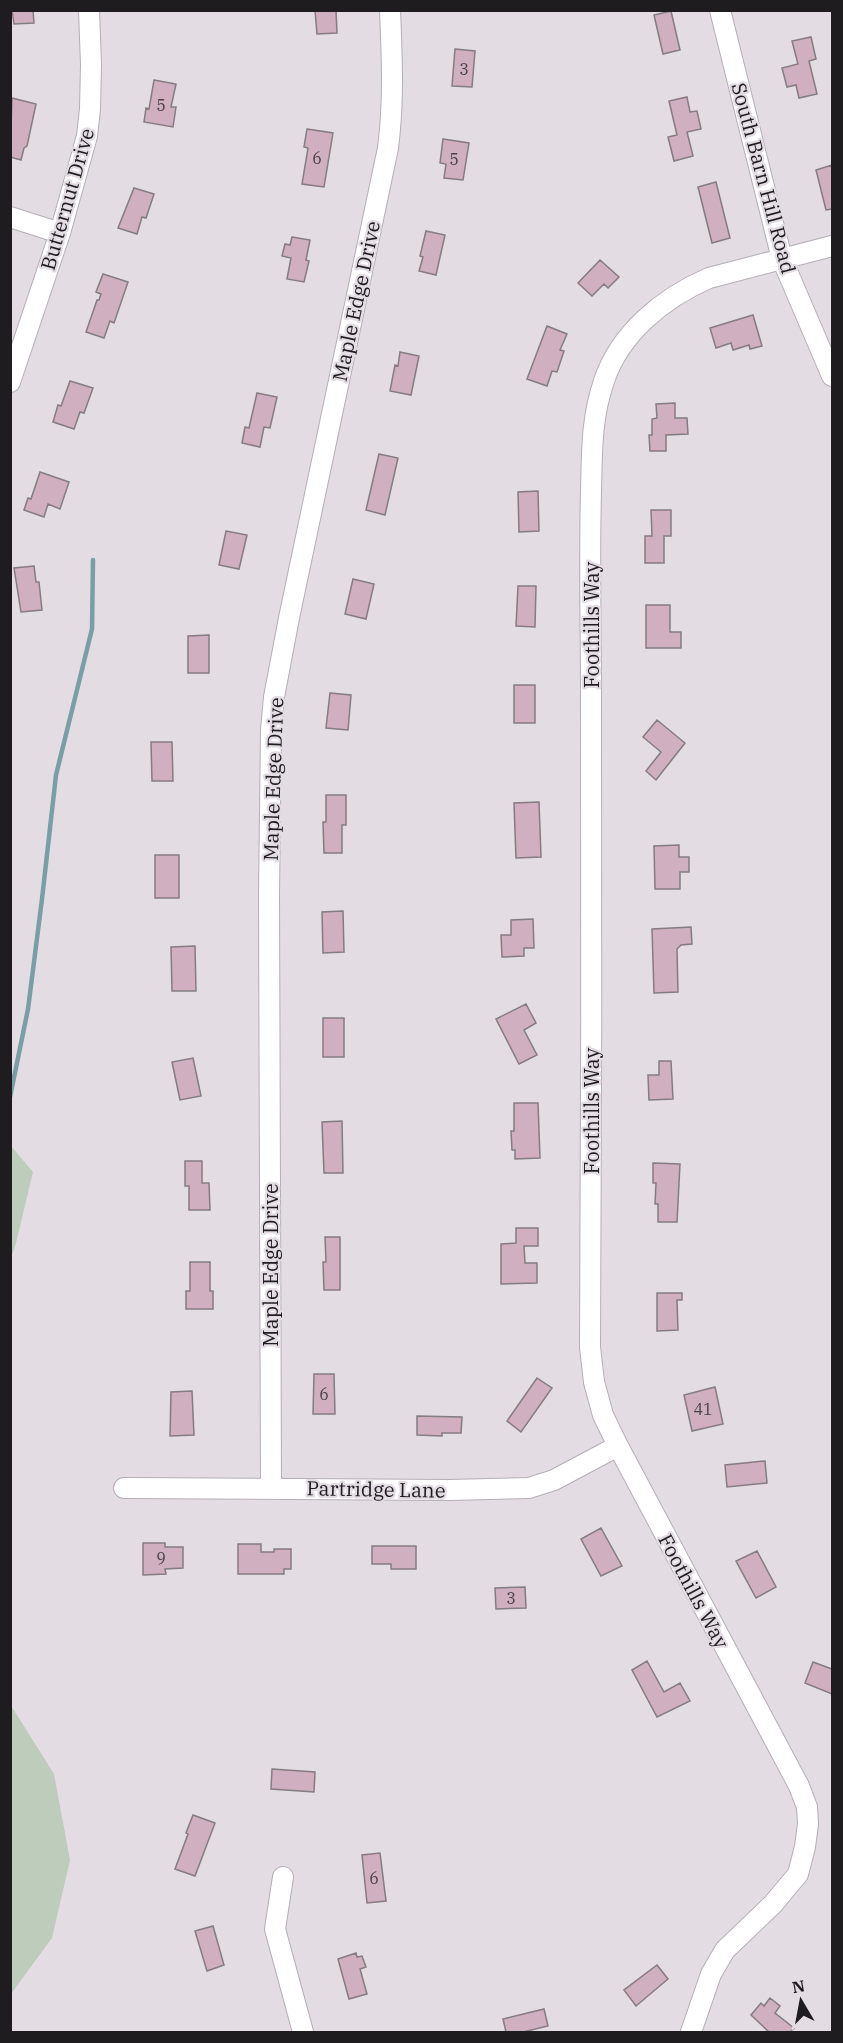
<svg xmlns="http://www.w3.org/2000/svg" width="843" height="2043" font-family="'IBM Plex Serif',serif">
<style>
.green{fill:#beccbb}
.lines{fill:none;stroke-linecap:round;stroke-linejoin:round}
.stream{stroke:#789fa4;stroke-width:4.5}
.building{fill:#cfafc0;stroke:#857c80;stroke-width:1.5}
.minor-casing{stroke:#b5aeb6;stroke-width:22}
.minor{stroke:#fff;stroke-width:20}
.labels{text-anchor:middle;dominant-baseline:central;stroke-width:4.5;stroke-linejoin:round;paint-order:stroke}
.number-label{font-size:16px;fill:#4b4147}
.street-label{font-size:20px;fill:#1f1c1f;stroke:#e3dce3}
</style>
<rect width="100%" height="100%" fill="#e3dce3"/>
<path class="green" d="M11,1146L33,1172L15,1247L11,1257Z
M10,1704L54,1774L70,1860L52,1938L11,1994Z"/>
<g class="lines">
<path class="stream" d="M10,1097L28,1009L42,899L56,775L92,629L93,560"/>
</g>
<path class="building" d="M12,10H33L34,23L14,24Z
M315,10H336L337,33L317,34Z
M671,11L680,50L663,54L654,15Z
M811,37L816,59L809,61L817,94L799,98L796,85L787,87L782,68L798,64L792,41Z
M455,49L475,51L472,87L452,86Z
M154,80L176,84L171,107H176L173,127L144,122L146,108L149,109Z
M687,97L690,112L697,111L701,129L687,132L693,156L674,161L668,137L677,135L669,101Z
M12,98L36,104L27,146L24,148L21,160L10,157Z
M307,129L333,133L324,187L302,184L308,148L304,147Z
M443,139L469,143L463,180L444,178L446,164L440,163Z
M832,165V209L826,210L816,170Z
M716,182L730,238L712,243L698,187Z
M134,188L154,194L146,218L142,217L137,234L118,228Z
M426,231L445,235L436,275L419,271L423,257L420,256Z
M292,237L310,240L306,260L309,261L304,282L287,279L291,258L282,256L285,244L290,245Z
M600,260L619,277L608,288L604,284L592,296L578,283Z
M103,274L128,282L114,323L110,321L104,338L86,332L97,300H99L101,294L96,292Z
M753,315L762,346L750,349L749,345L733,350L731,343L716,348L710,328Z
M547,326L567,334L560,350L564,351L557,372L552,371L547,386L527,379Z
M400,352L419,356L411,395L390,391L395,365L398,366Z
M70,381L93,388L84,413L80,412L74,429L53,422L58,405L61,406Z
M257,393L277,397L270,428L264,427L260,447L242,443L245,427L249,428Z
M675,403V418H687L688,434L666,435V451H650L649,435H652V419L657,418L656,404Z
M379,454L398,458L385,515L366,510Z
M40,472L69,482L60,509L48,504L44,517L24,510L28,498L31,499Z
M538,491L539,531L519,532L518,492Z
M651,510H671V536H664V563H645V536H652Z
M226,531L247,535L239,569L219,565Z
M34,566L36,582H39L42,610L21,612L14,568Z
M353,579L374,584L366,619L345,614Z
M518,586H536L535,627L516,626Z
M646,605H670V632H681V648H646Z
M209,635V673H188V636Z
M514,685H535V723H514Z
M330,693L351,695L348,730L326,728Z
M657,720L685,743L656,780L646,771L661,752L643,737Z
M151,742H172L173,781H152Z
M326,795H346V825H342V853H324L323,822H326Z
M539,802L541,857L516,858L514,803Z
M679,845V857H689V872H680V889H655L654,846Z
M155,855H179V898H155Z
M343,911L344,952L323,953L322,912Z
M533,919L534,948H524V956L502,957L501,935H511V920Z
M691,927L692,944L681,945L677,949L678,992L654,993L652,929Z
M195,946L196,991H172L171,947Z
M526,1004L536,1023L524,1030L537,1055L519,1064L496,1019Z
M323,1018H344V1057H323Z
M193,1058L201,1096L180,1100L172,1062Z
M659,1061H671L673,1099L649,1100L648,1075H659Z
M514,1103H538L540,1158L515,1159V1150H512L511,1131H514Z
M342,1121L343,1173H324L322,1122Z
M185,1161H202V1183H209L210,1210H189V1186H185Z
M653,1163L680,1164L677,1222H658V1204H655L656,1183H653Z
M516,1228H538V1246H524L525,1263H537V1283L501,1284V1244L516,1243Z
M325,1237H340V1290H324L323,1262H326Z
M190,1262H210V1291H213V1309H186V1291H190Z
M657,1293H682V1300H677L678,1330L657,1331Z
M314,1374H334L335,1414H313Z
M537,1378L552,1388L521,1432L507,1421Z
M715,1387L723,1424L692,1431L684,1395Z
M192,1391L194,1435L170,1436L171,1392Z
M417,1416L462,1417L461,1433H442V1436L417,1435Z
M765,1461L767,1483L727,1487L725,1465Z
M601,1528L622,1566L601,1576L581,1539Z
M143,1543H165V1547H183V1568L165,1569L166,1574L143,1575Z
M238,1544H261V1552H274V1549H291V1569H284V1574H238Z
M372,1546H416V1569H391V1564H372Z
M757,1551L776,1587L756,1598L736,1561Z
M525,1587L526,1608L496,1609L495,1588Z
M647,1661L664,1692L680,1683L690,1701L657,1717L632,1670Z
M813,1662L832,1669V1694L805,1683Z
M272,1769L315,1772L314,1792L271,1789Z
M193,1815L215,1823L195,1876L175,1869L188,1834L186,1833Z
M380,1853L386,1901L367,1903L362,1855Z
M213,1926L224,1965L207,1971L195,1931Z
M356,1953L357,1957L362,1956L366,1967L360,1969L367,1994L349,1999L338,1959Z
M657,1965L668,1979L636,2006L624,1990Z
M770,1998L780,2006L775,2013L794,2028L790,2032H769L751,2015L761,2003L764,2006Z
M544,2009L548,2026L523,2032H506L503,2019Z"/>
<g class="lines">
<g class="minor-casing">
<path id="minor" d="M720,10L782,259L832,376
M10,217L60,233
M10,382L60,233L87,136L90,109L91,65L89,10
M271,1487L269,895L271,730L274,697L289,618L388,148C394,102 392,57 390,10
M124,1488L450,1490L529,1488L554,1480L618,1446
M283,1877L275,1929L303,2032
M691,2032L711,1974L725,1950L773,1904L798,1874L805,1847L808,1824L807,1807L799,1786L618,1446L603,1415L594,1382L590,1347C591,1130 592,912 591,695C591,627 589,560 591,492C592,453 591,419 604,381C620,333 663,298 709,278L832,246"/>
</g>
<use href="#minor" class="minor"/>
</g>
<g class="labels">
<g class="number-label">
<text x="464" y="69">3</text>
<text x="161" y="105">5</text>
<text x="317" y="158">6</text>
<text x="454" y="159">5</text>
<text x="324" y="1394">6</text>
<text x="703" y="1409">41</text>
<text x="161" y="1558">9</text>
<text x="511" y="1598">3</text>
<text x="374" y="1878">6</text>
</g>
<g class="street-label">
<text transform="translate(764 178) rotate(75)">South Barn Hill Road</text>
<text transform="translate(67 199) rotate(-74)">Butternut Drive</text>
<text transform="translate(356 301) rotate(-78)">Maple Edge Drive</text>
<text transform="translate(591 625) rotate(-90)">Foothills Way</text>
<text transform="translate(273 779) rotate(-88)">Maple Edge Drive</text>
<text transform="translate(591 1111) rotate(-90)">Foothills Way</text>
<text transform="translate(270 1265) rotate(-90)">Maple Edge Drive</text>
<text transform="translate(376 1489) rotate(1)">Partridge Lane</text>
<text transform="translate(694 1591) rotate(62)">Foothills Way</text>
</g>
</g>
<rect width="843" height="2043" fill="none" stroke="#1f1c1f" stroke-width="24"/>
<g transform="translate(801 2001) rotate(350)" stroke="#e3dce3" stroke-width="4.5" paint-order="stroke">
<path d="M0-4.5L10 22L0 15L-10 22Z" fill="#1f1c1f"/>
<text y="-9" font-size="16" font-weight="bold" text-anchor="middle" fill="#1f1c1f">N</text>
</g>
</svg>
